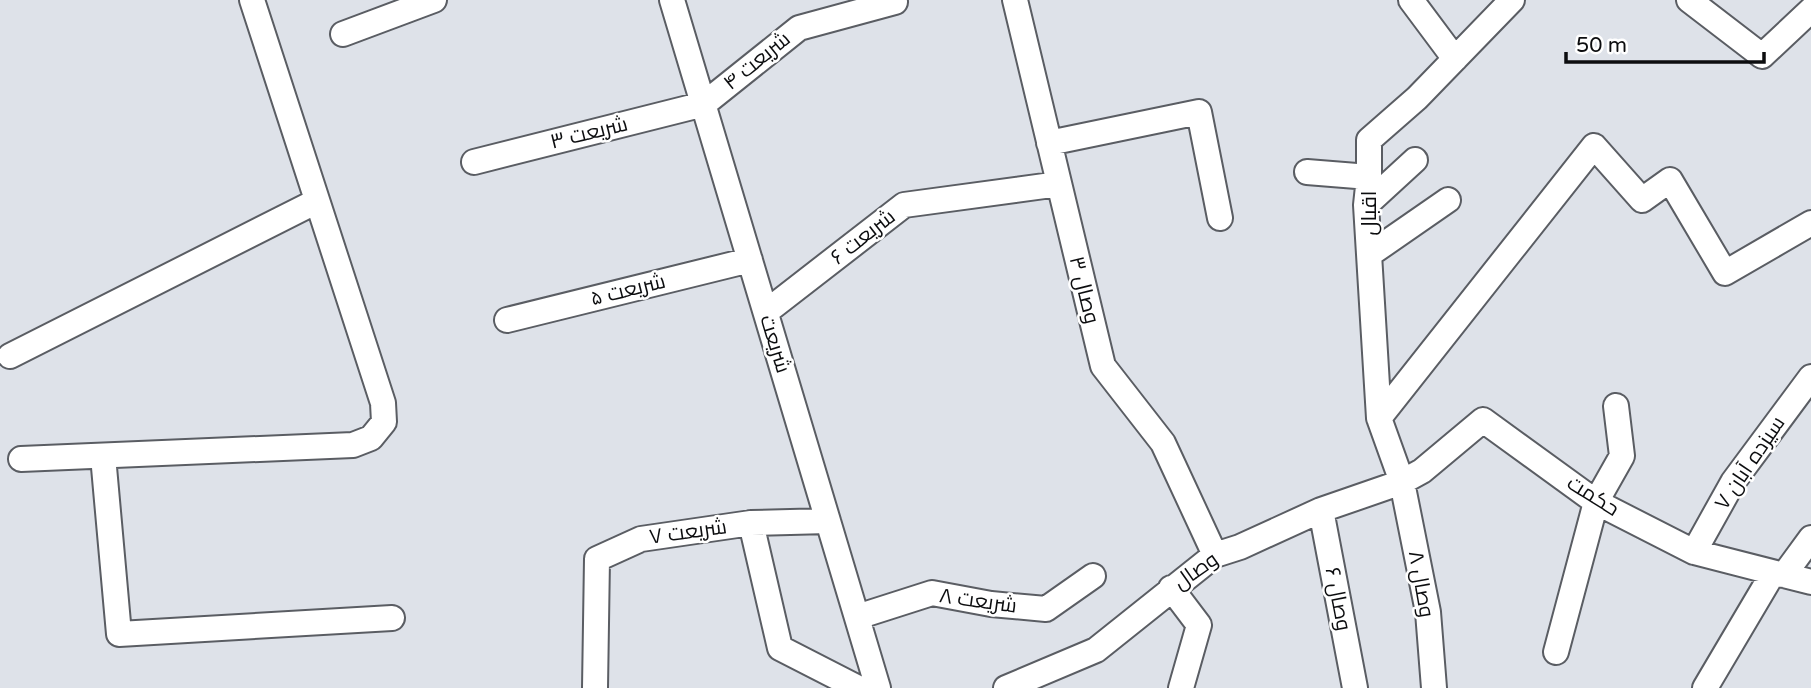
<svg xmlns="http://www.w3.org/2000/svg" width="1811" height="688" font-family="'Varela Round',Cairo,sans-serif">
<style>
.lines{fill:none;stroke-linecap:round;stroke-linejoin:round}
.minor-casing{stroke:#5a5d63;stroke-width:28}
.minor{stroke:#fff;stroke-width:24}
.labels{text-anchor:middle;dominant-baseline:central;stroke-width:5;stroke-linejoin:round;paint-order:stroke}
.street-label{font-size:21px;fill:#0c0d0f;stroke:#fff}
</style>
<rect width="100%" height="100%" fill="#dee2e9"/>
<g class="lines">
<g class="minor-casing">
<path id="minor" d="M672,0L878,688
M1015,0L1103,366L1163,443L1215,555
M1411,0L1455,59
M1689,0L1762,56L1811,10
M343,34L434,0
M1049,143L1199,112L1220,218
M474,162L704,104L799,28L895,2
M1307,172L1369,177
M1366,205L1415,160
M1370,254L1448,200
M766,312L904,205L1059,184
M507,320L750,260
M10,356L317,201
M1379,418L1594,146L1642,200L1670,180L1725,273L1811,223
M103,456L119,634L392,618
M21,459L353,445L371,438L384,422L383,403L252,0
M1321,510L1355,688
M751,523L780,648L858,688
M1694,552L1733,482L1811,377
M1784,575L1811,538
M1171,588L1199,625L1181,688
M857,617L932,593L991,604L1046,609L1093,576
M1556,652L1596,502L1622,456L1616,406
M595,688L597,559L641,539L751,523L828,521
M1006,688L1096,650L1215,555L1240,547L1321,510L1402,482L1422,471L1483,420L1596,502L1694,552L1811,582
M1434,688L1428,612L1402,482L1379,418L1366,205L1369,177V140L1417,98L1512,0
M1705,688L1773,573"/>
</g>
<use href="#minor" class="minor"/>
</g>
<g class="labels">
<g class="street-label">
<text transform="translate(757 61) rotate(-39)">شریعت ۴</text>
<text transform="translate(589 133) rotate(-14)">شریعت ۳</text>
<text transform="translate(1369 213) rotate(-90)">اقبال</text>
<text transform="translate(863 237) rotate(-38)">شریعت ۶</text>
<text transform="translate(628 290) rotate(-14)">شریعت ۵</text>
<text transform="translate(1084 290) rotate(76)">وصال ۳</text>
<text transform="translate(775 344) rotate(73)">شریعت</text>
<text transform="translate(1750 463) rotate(-56)">سیزده آبان ۷</text>
<text transform="translate(1593 496) rotate(32)">حکمت</text>
<text transform="translate(688 532) rotate(-8)">شریعت ۷</text>
<text transform="translate(1196 571) rotate(-35)">وصال</text>
<text transform="translate(1421 584) rotate(80)">وصال ۸</text>
<text transform="translate(1338 599) rotate(79)">وصال ۶</text>
<text transform="translate(978 601) rotate(8)">شریعت ۸</text>
</g>
</g>
<path d="M1566 52v10h198v-10" fill="none" stroke="#0c0d0f" stroke-width="3.5"/>
<text x="1576" y="52" font-size="21" fill="#0c0d0f" stroke="#ffffff" stroke-width="5" paint-order="stroke">50 m</text>
</svg>
